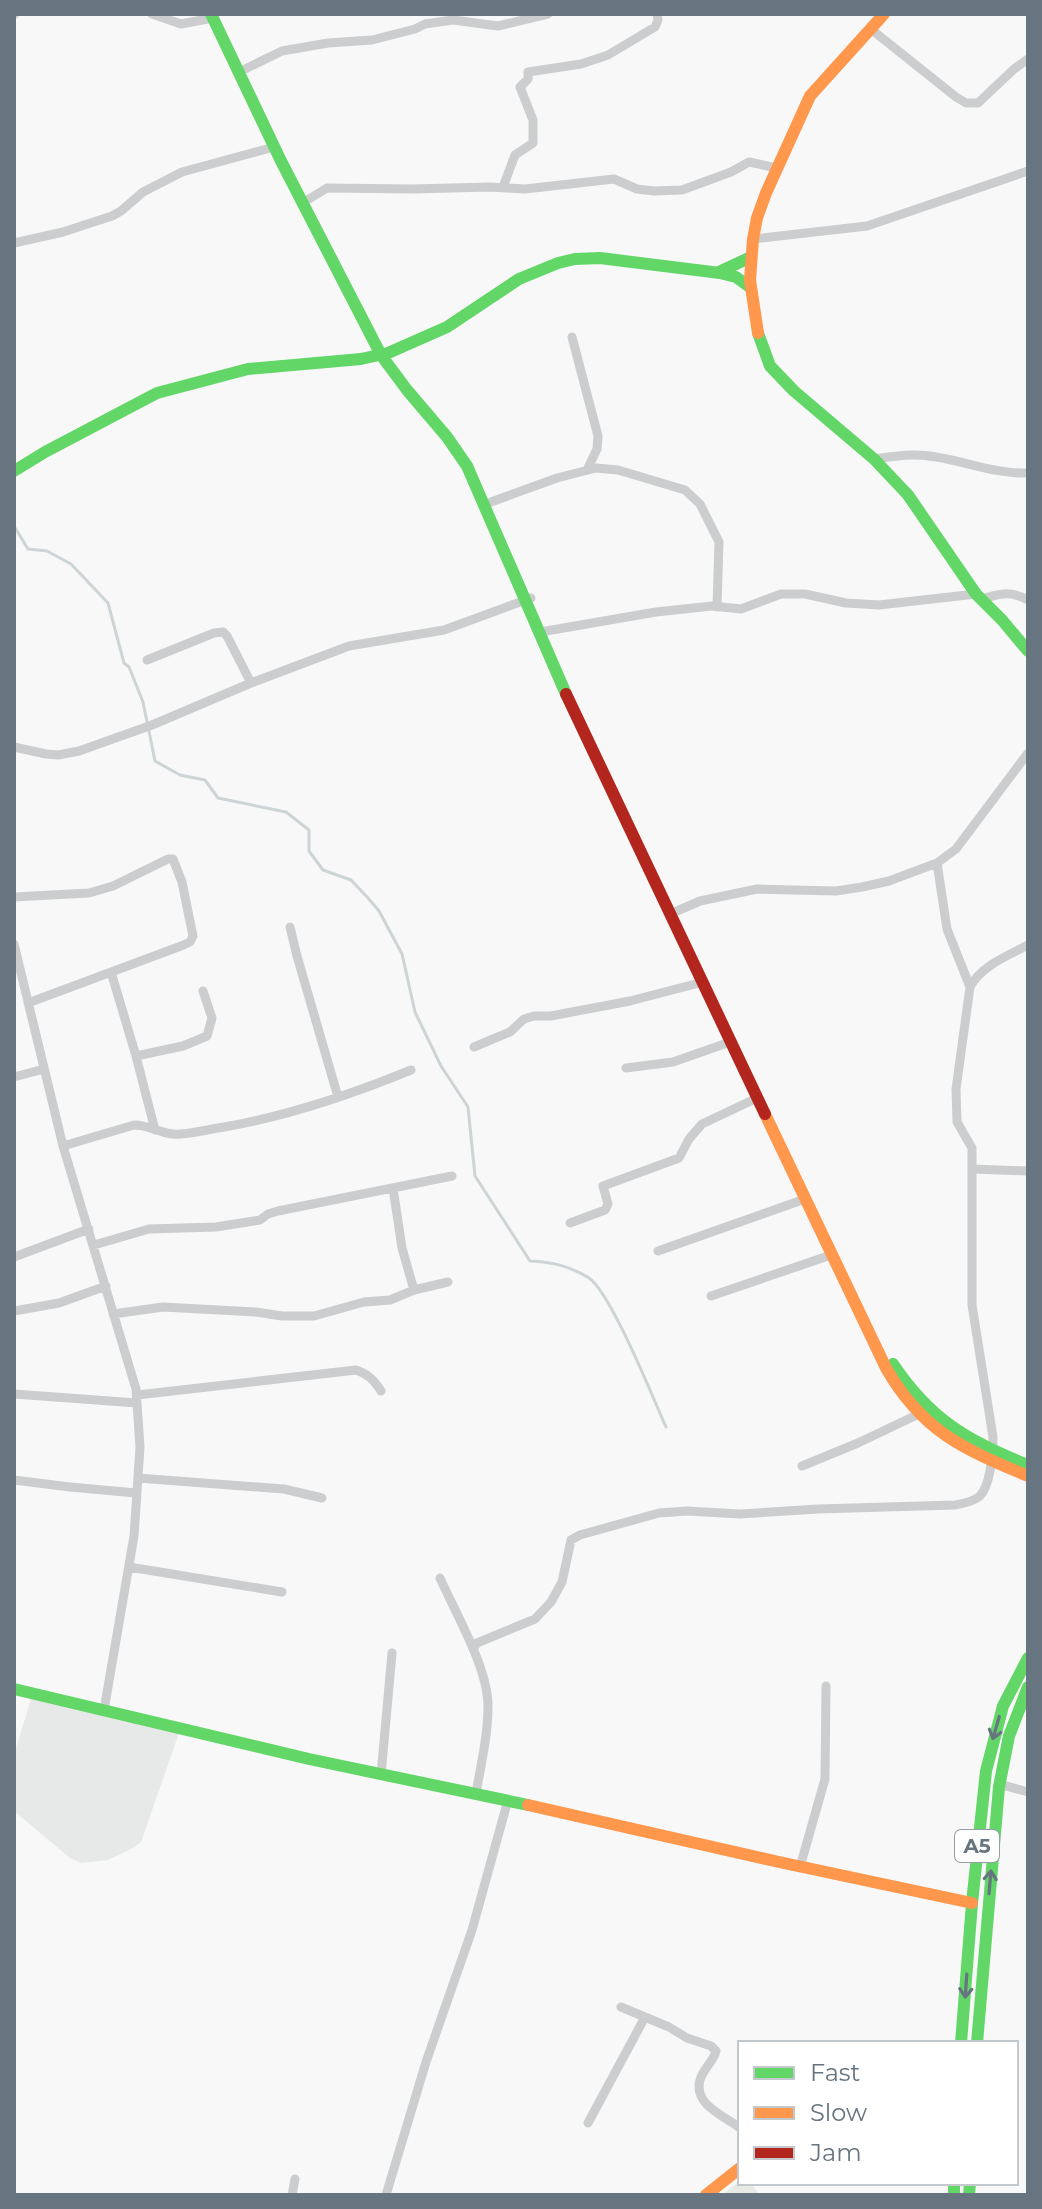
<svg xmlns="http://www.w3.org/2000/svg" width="1042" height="2209" font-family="Montserrat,sans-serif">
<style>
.built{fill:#e7e8e8}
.green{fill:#e7eae5}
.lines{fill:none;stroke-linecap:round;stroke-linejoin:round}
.stream{stroke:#cdd4d6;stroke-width:3}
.street{stroke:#cbcdce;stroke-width:9}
.fast{stroke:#63d668;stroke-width:12}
.slow{stroke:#ff974d;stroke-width:12}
.jam{stroke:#b3261e;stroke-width:12}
.oneway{stroke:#66757f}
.labels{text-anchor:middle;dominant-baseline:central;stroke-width:8;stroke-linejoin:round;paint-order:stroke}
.shield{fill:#fff;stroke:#949ea5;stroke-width:2}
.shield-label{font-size:20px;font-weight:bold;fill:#66757f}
</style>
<rect width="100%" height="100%" fill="#f8f8f8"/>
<path class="built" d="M31,1699L179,1733L141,1842L133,1848L108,1860L81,1863L70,1858L14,1811V1755Z"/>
<path class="green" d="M740,2181V2183H751L759,2195H722Z"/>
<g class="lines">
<path class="stream" d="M14,526L28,549L47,551L71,564L108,603L124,663L129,667L143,702L155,761L180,775L205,780L218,798L286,812L309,830V851L323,870L351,880L368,898L379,911L402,954L415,1012L441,1066L468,1107L475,1176L530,1261C552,1262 570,1266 589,1278C611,1293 653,1398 666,1427"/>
<path class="street" d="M14,14H15
M152,14L181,24L213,18
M872,30L956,97L966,103H978L1014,69L1028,59
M245,69L282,51L328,43L372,40L415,29L425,24L453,20L498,26L548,14
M503,187L515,155L533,143V120L520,87L528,79V72L581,64L608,55L655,27L658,20L657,14
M309,199L327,188L412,189L490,187L525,189L614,179L637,189L654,191L682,190L731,172L749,162L777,168
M753,239L867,226L1028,171
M14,243L63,232L112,216L121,211L143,192L182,172L274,147
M572,337L598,436L597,449L587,470
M874,459C895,456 915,453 936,457C968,462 996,474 1028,473
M491,502L557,478L596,468L618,470L685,490L700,504L719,542L717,607
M981,599C1001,594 1009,590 1028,600
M546,631L656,612L712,606L741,609L781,594H805L846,603L879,605L976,594
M147,660L214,633L223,632L227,636L251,683
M14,747L46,754L58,755L79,751L152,725L251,683L349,646L444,630L531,598
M937,863L947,929L970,987
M14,897L89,893L113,886L168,859H173L182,882L193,936L190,942L181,946L28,1003
M677,911L700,901L757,889L836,891L862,887L889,881L937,863L956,849L1028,753
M290,927L297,956L338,1097
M14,944L63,1146L136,1389L140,1447L134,1536L104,1710
M111,972L136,1056L155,1130
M474,1047L510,1032L524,1019L534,1016H551L630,1001L703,982
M136,1056L183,1046L207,1036L212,1018L203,991
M626,1068L673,1062L730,1042
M14,1077L44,1069
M63,1146L134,1125C151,1125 164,1136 181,1134C195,1133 210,1129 224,1127C288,1116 350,1095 411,1070
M972,1169L1028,1171
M393,1188L402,1248L414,1290
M570,1223L605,1210L608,1204L603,1186L679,1158L689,1139L702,1124L757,1098
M94,1245L149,1229L216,1227L260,1220L268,1214L278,1211L452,1176
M658,1251L805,1199
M14,1257L89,1229
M711,1296L831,1255
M14,1311L59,1303L106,1286
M113,1314L163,1307L256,1312L282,1316H314L364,1302L390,1300L414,1290L448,1282
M14,1394L137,1403
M137,1395L356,1370C368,1374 374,1380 381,1391
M802,1466L858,1443L923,1412
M138,1478L284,1489L322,1498
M14,1480L70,1487L136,1493
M129,1567L282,1592
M440,1578C456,1614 488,1668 488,1706C488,1735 481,1765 476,1793
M473,1649L477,1643L535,1619L551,1602L562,1582L571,1540L580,1535L659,1513L687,1511L740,1514L818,1509L955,1505C980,1501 985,1496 990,1471C992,1459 993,1450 993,1437L972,1305V1148L957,1122L956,1089L970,987C981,966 1007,956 1028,945
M381,1775L392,1653
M999,1784L1028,1792
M800,1867L825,1779L826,1686
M621,2007L669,2027L687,2038L711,2046L716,2051C713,2062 703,2069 700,2080C693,2105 725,2116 740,2128
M588,2123L645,2017
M292,2195L295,2179
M386,2195L426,2062L472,1930L508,1800"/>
<path class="fast" d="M211,14L281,161L381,355L407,390L447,437L467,466L566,694
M721,271L751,257
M758,333L770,366L794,391L874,459L908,495L976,594L1002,620L1028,651
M14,471L45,452L157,393L248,369L361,359L388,353L447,327L519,279L558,263L575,259L600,258L720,273L736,277L751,288
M893,1364C930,1419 967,1441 1028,1465
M14,1689L309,1759L528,1805
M961,2043L972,1903L986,1771L1003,1706L1028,1658
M977,2043L999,1787L1009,1736L1028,1687
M954,2183V2195
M969,2195L970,2183"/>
<path class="slow" d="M758,333L750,280L753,239L757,218L766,193L810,96L884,14
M765,1114L886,1368C922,1431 963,1449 1028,1476
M528,1805L779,1862L972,1903
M706,2195L740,2168"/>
<path class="jam" d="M566,694L765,1114"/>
</g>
<defs><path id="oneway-shaft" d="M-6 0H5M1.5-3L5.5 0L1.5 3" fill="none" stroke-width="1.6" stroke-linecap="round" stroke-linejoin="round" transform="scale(2)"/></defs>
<g class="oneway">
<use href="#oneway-shaft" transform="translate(996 1728) rotate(106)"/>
<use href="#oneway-shaft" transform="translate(990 1882) rotate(-85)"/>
<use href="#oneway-shaft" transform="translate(966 1986) rotate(94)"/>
</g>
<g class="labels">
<rect class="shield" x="955" y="1830" width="44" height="32" rx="6"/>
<g class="shield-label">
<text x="977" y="1846">A5</text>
</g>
</g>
<rect width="1042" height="2209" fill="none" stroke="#66757f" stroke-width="32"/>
<rect x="738" y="2041" width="280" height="144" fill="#ffffff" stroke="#c2c8cc" stroke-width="2"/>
<rect x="754" y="2067" width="40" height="12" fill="#63d668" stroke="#c2c8cc" stroke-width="2"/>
<text x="810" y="2081" font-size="24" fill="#66757f">Fast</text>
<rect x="754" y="2107" width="40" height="12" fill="#ff974d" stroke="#c2c8cc" stroke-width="2"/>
<text x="810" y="2121" font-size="24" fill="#66757f">Slow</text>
<rect x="754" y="2147" width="40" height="12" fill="#b3261e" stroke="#c2c8cc" stroke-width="2"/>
<text x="810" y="2161" font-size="24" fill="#66757f">Jam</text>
</svg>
